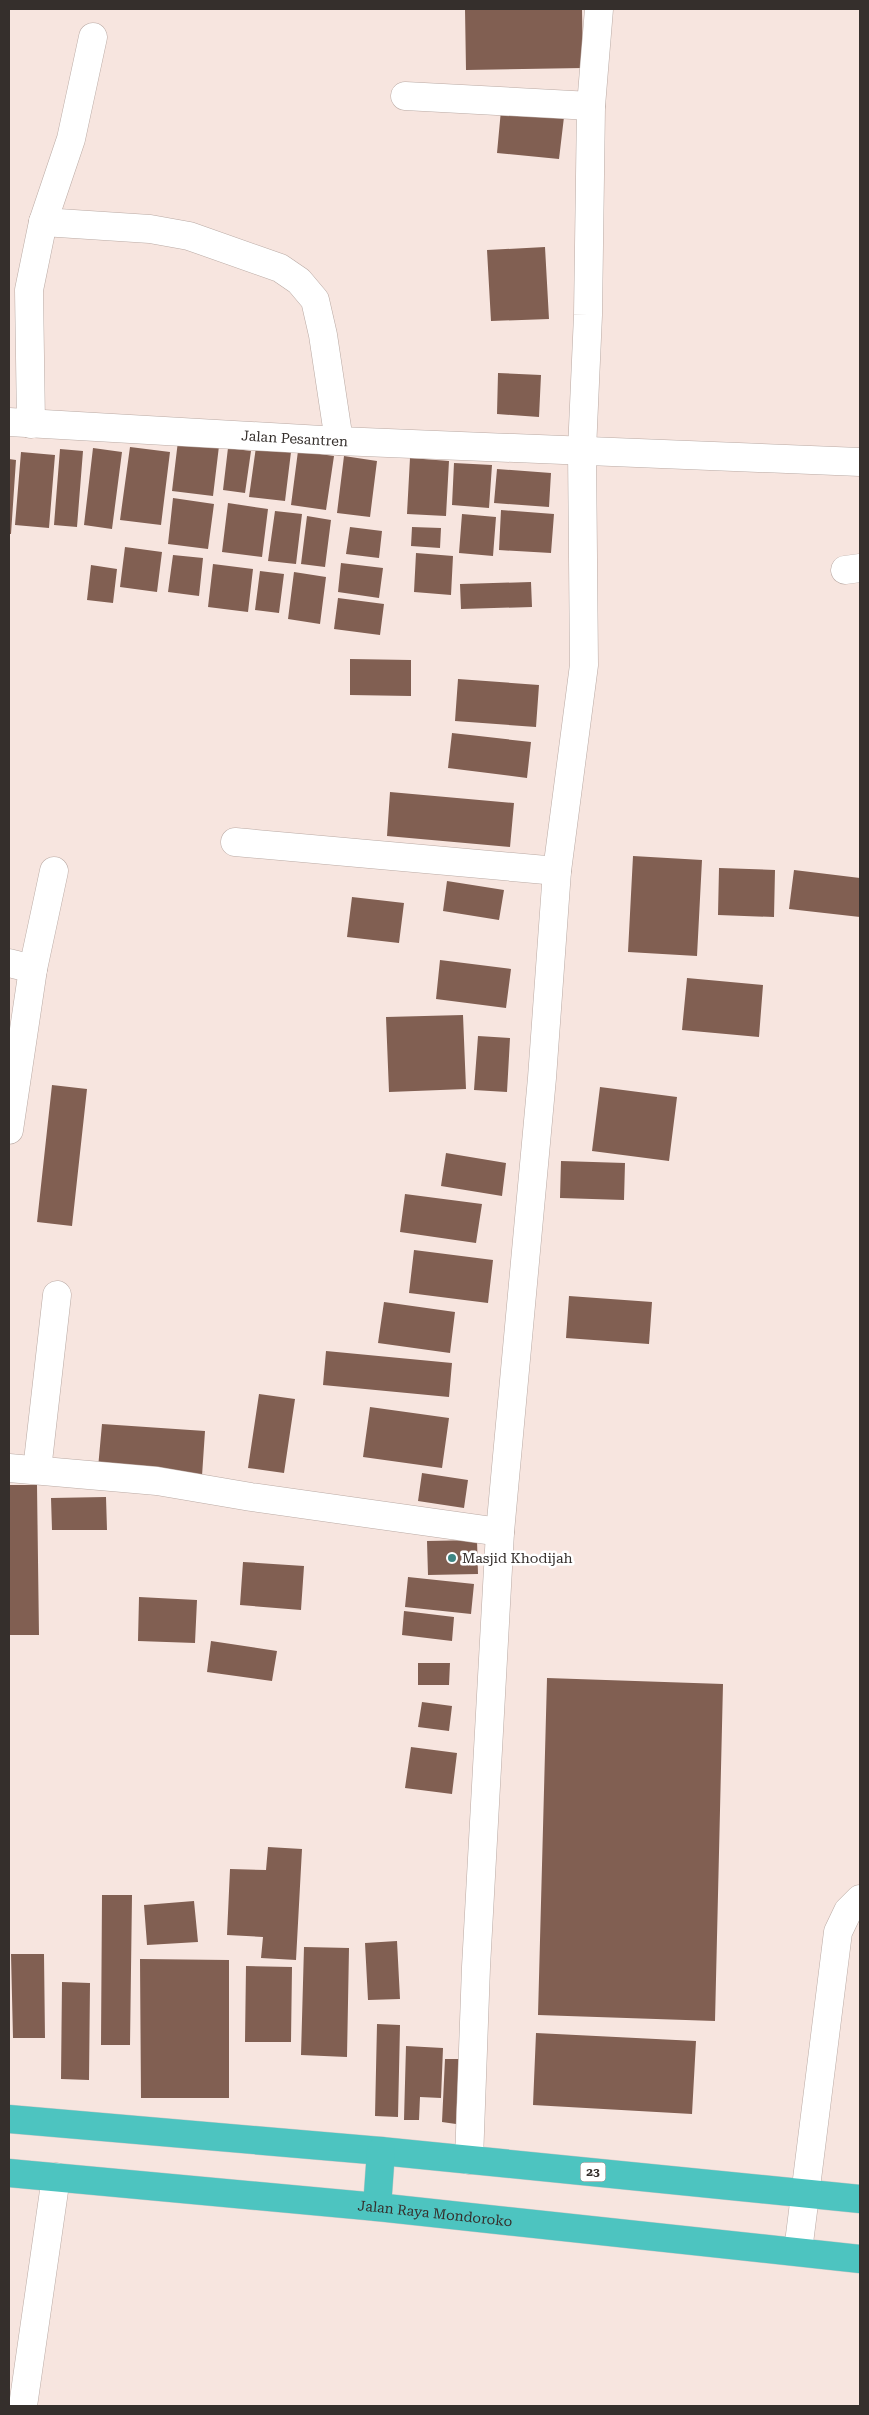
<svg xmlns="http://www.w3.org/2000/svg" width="869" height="2415" font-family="'Roboto Serif',serif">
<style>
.building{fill:#815f52}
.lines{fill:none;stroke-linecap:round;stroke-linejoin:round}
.minor-casing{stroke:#baaaa4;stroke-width:29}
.highway-casing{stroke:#cac9c8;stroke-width:29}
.minor{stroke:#fff;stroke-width:28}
.highway{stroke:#4dc4c0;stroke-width:28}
.poi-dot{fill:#3e8684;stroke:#fff;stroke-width:2}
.labels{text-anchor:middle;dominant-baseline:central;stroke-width:5;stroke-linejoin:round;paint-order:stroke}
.shield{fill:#fff;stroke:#726d6b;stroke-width:1}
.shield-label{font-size:12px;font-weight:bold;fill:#352f2c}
.street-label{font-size:14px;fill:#352f2c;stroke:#fff}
.poi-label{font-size:14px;fill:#352f2c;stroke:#fff;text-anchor:start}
</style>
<rect width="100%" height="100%" fill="#f7e5df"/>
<path class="building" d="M465,9H582L583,68L466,70Z
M501,110L564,117L559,159L497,153Z
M545,247L549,319L491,321L487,250Z
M498,373L541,375L539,417L497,414Z
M178,441L219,446L213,496L172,491Z
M130,447L170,452L161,525L120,520Z
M256,447L291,452L285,501L249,497Z
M93,448L122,452L112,529L84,525Z
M228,448L251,451L245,493L223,490Z
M60,449L83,451L77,527L54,525Z
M298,451L334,456L326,510L291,505Z
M21,452L55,455L49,528L15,525Z
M344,456L377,461L370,517L337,513Z
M410,458L449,461L446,516L407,514Z
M9,459L16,460L11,534H9Z
M454,463L492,465L489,508L452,505Z
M497,469L551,473L549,507L494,503Z
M173,498L214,504L208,549L168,544Z
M228,503L268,509L262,557L222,552Z
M501,510L554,514L551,553L499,550Z
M275,511L302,514L296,564L268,561Z
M462,514L496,517L493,556L459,553Z
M307,516L331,520L325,567L301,564Z
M350,527L382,531L379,558L346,554Z
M412,527L441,528L440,548L411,546Z
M125,547L162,552L157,592L120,587Z
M416,553L453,556L451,595L414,592Z
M173,555L203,558L199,596L168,592Z
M341,563L383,568L379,598L338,592Z
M213,564L253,569L248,612L208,607Z
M91,565L117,569L113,603L87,600Z
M260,571L284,574L279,613L255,610Z
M294,572L326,577L320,624L288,619Z
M531,582L532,607L461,609L460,584Z
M338,598L384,604L380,635L334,629Z
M350,659L411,660V696L350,695Z
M458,679L539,685L536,727L455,721Z
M452,733L531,742L527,778L448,768Z
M390,792L514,803L510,847L387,836Z
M633,856L702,860L697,956L628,952Z
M719,868L775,870L774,917L718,915Z
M794,870L860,878V917L789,909Z
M447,881L504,890L499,920L443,911Z
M352,897L404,903L399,943L347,937Z
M440,960L511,969L506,1008L436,999Z
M687,978L763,985L759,1037L682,1030Z
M463,1015L466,1089L389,1092L386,1017Z
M478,1036L510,1038L507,1092L474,1090Z
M52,1085L87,1089L72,1226L37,1222Z
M600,1087L677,1097L669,1161L592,1151Z
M446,1153L506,1163L502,1196L441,1186Z
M561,1161L625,1163L624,1200L560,1198Z
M405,1194L482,1204L476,1243L400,1232Z
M414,1250L493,1260L488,1303L409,1293Z
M569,1296L652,1302L649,1344L566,1338Z
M384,1302L455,1312L450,1353L378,1343Z
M326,1351L452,1363L449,1397L323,1385Z
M259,1394L295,1399L284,1473L248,1468Z
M370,1407L449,1418L442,1468L363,1457Z
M102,1424L205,1431L202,1476L98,1468Z
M422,1473L468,1480L464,1508L418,1501Z
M9,1485H37L39,1635H9Z
M106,1497L107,1530H52L51,1498Z
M477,1540L478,1574L428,1575L427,1541Z
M243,1562L304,1566L301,1610L240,1605Z
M408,1577L474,1584L471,1614L405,1607Z
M139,1597L197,1600L195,1643L138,1641Z
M404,1611L454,1617L452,1641L402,1635Z
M211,1641L277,1651L272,1681L207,1672Z
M418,1663H450L449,1685H418Z
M547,1678L723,1684L715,2021L538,2015Z
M422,1702L452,1706L449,1731L418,1727Z
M411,1747L457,1753L452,1794L405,1788Z
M268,1847L302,1849L296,1960L261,1958L263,1937L227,1935L230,1869L266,1870Z
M102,1895H132L130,2045H101Z
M194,1901L198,1942L147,1945L144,1905Z
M397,1941L400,1999L368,2000L365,1943Z
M304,1947L349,1948L347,2057L301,2055Z
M11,1954H44L45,2038H13Z
M140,1959L229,1960V2098H141Z
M246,1966L292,1967L291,2042H245Z
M62,1982L90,1983L89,2080L61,2079Z
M377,2024L400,2025L398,2117L375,2116Z
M536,2033L696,2041L692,2114L533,2105Z
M406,2046L443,2048L441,2098L420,2097L419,2120H404Z
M445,2059H459L456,2124L442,2122Z"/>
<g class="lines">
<g class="minor-casing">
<g id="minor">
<path d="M405,96L591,106"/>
<path d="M43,222L150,229L189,236L280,268L299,281L315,300L323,335L339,441"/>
<path id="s1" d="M9,422L339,441L860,462"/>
<path d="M31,424L29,290L43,222L71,139L93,37"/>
<path d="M845,570L860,568"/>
<path d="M235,842L557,871"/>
<path d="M9,963L33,969L9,1130"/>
<path d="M33,969L54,871"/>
<path d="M9,1468L157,1481L251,1497L500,1532"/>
<path d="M37,1470L57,1295"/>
<path d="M469,2160L476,1967L500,1532L542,1078L557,871L584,665L582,450L588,315L591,106L599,9"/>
<path d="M798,2251L838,1932L848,1911L860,1899"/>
<path d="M23,2406L56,2177"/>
</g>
</g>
<g class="highway-casing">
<g id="highway">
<path d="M9,2119L381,2151L860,2199"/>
<path id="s2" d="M9,2173L377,2207L860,2259"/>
<path d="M377,2207L381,2151"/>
</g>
</g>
<use href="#minor" class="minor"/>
<use href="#highway" class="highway"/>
</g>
<circle class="poi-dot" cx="452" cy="1558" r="5"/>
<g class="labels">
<rect class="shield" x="580.5" y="2162.5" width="25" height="19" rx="4"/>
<g class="shield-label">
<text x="593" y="2172">23</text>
</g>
<g class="street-label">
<text stroke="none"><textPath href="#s1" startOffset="286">Jalan Pesantren</textPath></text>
<text stroke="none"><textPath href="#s2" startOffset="428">Jalan Raya Mondoroko</textPath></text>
</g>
<g class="poi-label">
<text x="462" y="1558">Masjid Khodijah</text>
</g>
</g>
<rect width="869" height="2415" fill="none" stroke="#352f2c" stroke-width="20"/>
</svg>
